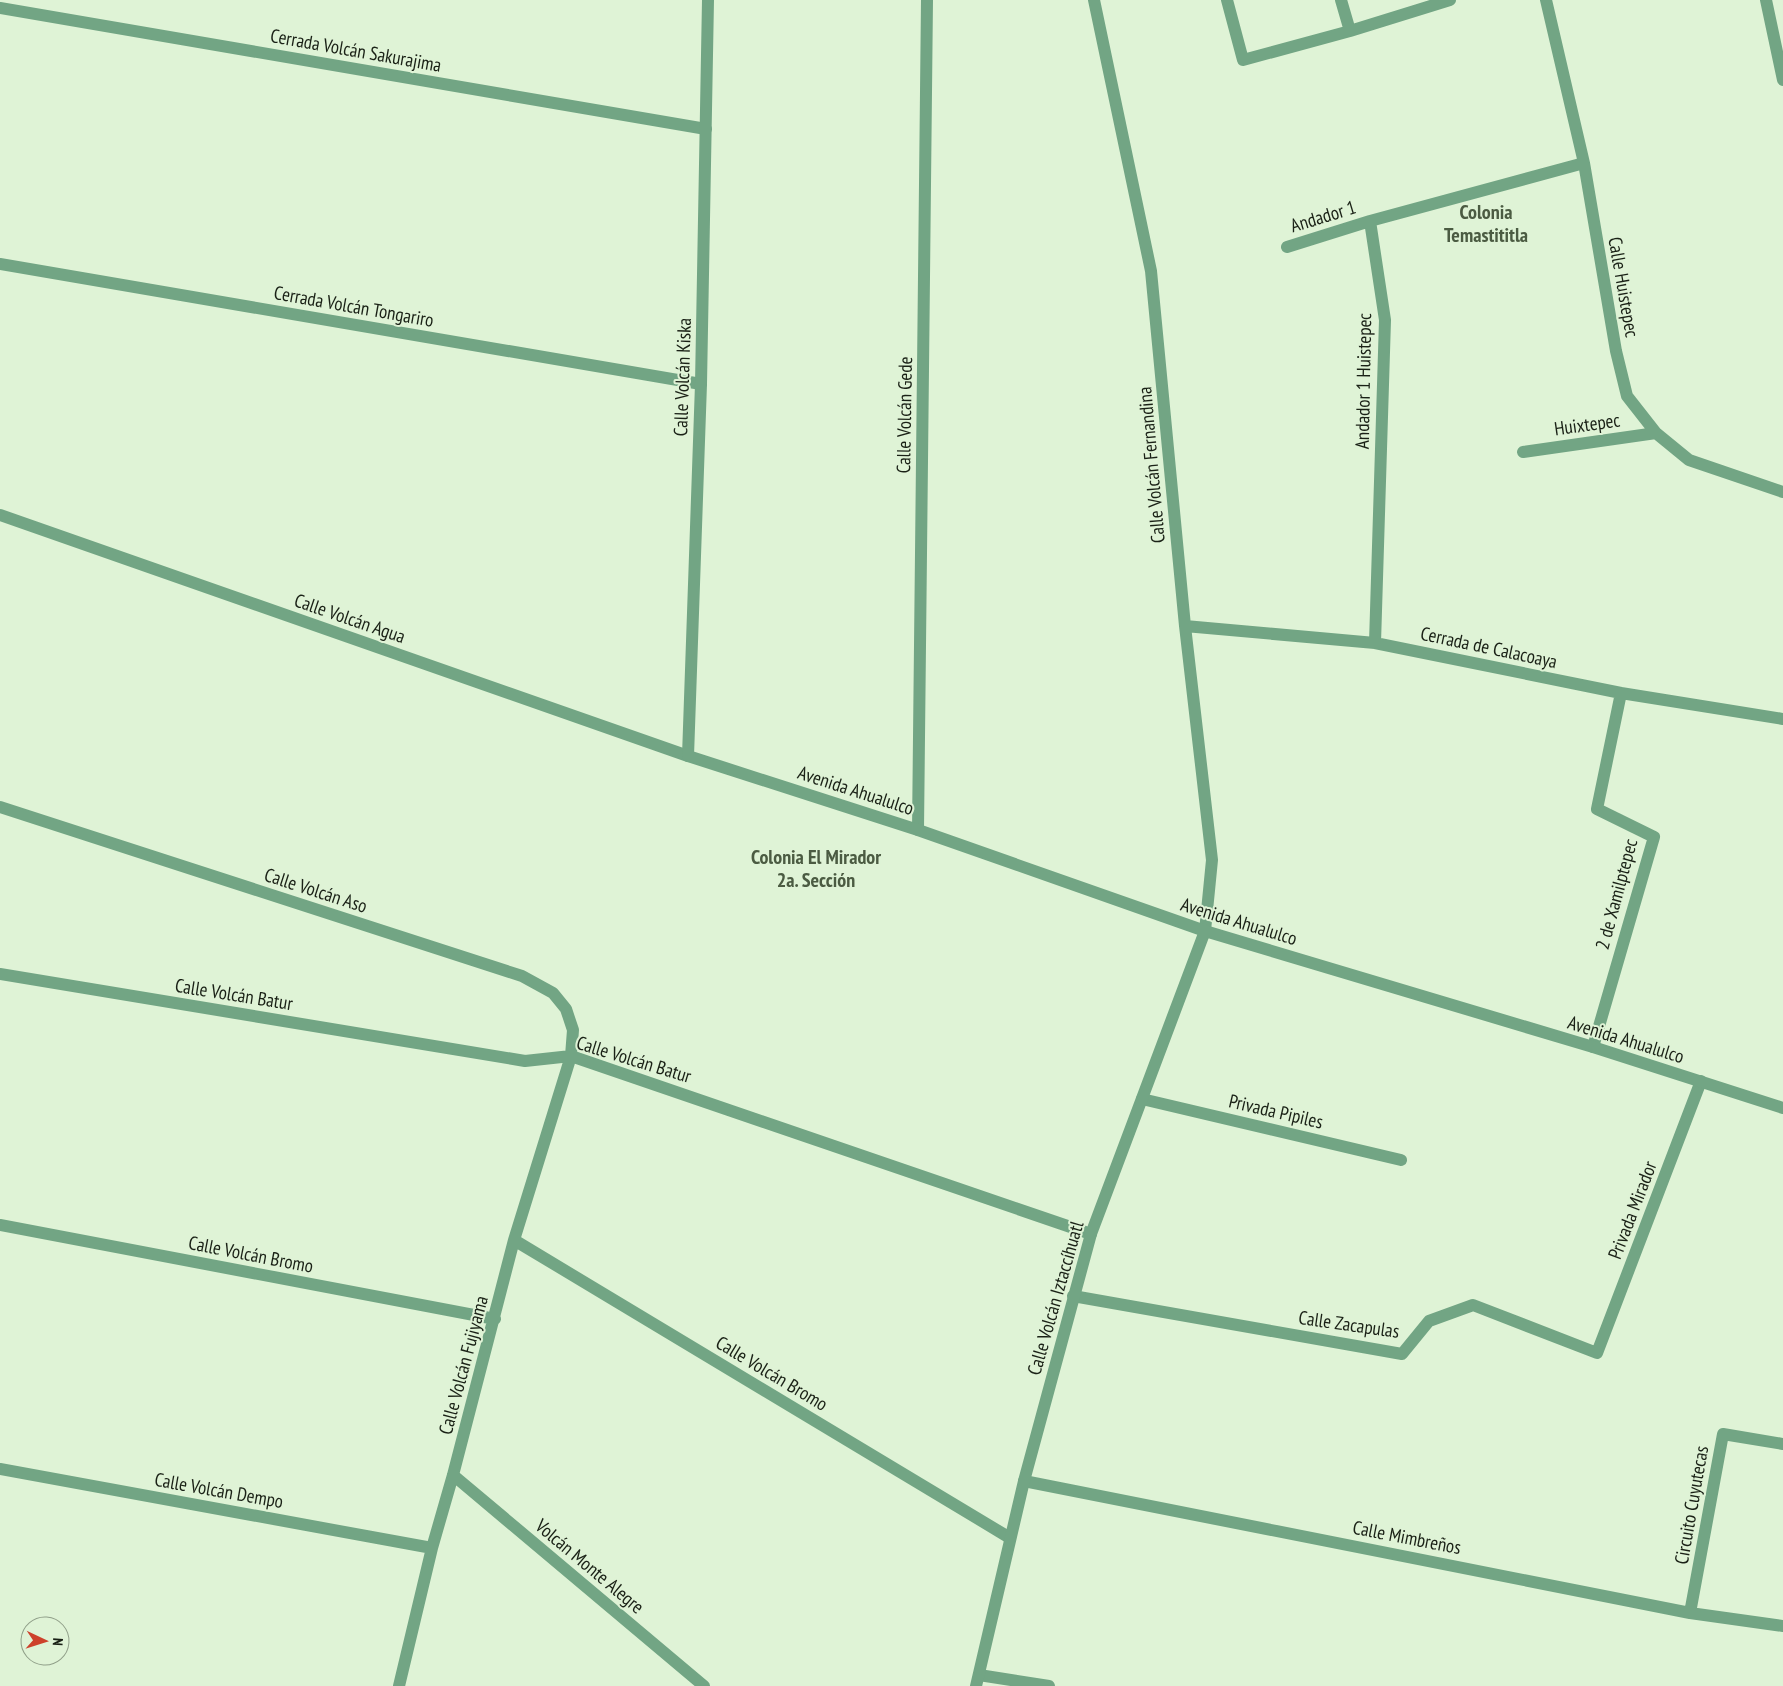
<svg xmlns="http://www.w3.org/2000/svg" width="1783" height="1686" font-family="'PT Sans Narrow',sans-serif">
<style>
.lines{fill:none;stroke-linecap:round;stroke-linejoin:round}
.minor{stroke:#72a584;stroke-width:12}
.tertiary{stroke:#72a584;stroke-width:12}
.labels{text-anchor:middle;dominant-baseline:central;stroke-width:4;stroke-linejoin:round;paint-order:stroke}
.street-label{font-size:19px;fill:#1a2116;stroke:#dff3d6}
.neighbourhood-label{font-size:20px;font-weight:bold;fill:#4b5b42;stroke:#dff3d6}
</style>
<rect width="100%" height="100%" fill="#dff3d6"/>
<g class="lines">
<path class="minor" d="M1094,0L1151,271L1185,626L1212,860L1205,931
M1227,0L1243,60L1350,31L1450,0
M1341,0L1350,31
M1546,0L1584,163L1616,351L1627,396L1656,433L1689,460L1783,492
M1766,0L1783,80
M0,8L706,129
M1287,247L1370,221
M0,264L701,384
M1523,452L1656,433
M0,515L688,756
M1185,626L1375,643L1621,693L1783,719
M1375,643L1385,320L1370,221L1584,163
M0,807L522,976L553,993L566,1009L573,1030L571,1056L514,1240L453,1475L432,1548L399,1686
M918,830L927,0
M0,974L525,1061L571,1056L1091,1234
M1593,1047L1654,837L1597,809L1621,693
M1142,1099L1401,1160
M0,1225L495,1319
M514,1240L1010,1538
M1073,1296L1402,1354L1429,1321L1473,1305L1597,1353L1701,1081
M0,1469L432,1548
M453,1475L704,1686
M1024,1481L1690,1613L1783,1626
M1690,1613L1723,1434L1783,1444
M979,1675L1049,1686"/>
<path class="tertiary" d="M708,0L701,384L688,756L918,830L1205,931L1593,1047L1783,1108
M976,1686L1024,1481L1091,1234L1205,931"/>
</g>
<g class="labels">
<g class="street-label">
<text transform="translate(356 50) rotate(10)">Cerrada Volcán Sakurajima</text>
<text transform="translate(1323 216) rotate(-17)">Andador 1</text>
<text transform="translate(1624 287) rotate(80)">Calle Huistepec</text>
<text transform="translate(354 306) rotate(10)">Cerrada Volcán Tongariro</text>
<text transform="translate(682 377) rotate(-88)">Calle Volcán Kiska</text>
<text transform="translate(1363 381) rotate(-89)">Andador 1 Huistepec</text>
<text transform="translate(904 415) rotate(-89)">Calle Volcán Gede</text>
<text transform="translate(1587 424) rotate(-8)">Huixtepec</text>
<text transform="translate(1151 465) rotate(-95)">Calle Volcán Fernandina</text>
<text transform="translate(350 618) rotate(19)">Calle Volcán Agua</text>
<text transform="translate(1489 647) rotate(12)">Cerrada de Calacoaya</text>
<text transform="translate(856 790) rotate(18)">Avenida Ahualulco</text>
<text transform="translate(316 890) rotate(18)">Calle Volcán Aso</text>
<text transform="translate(1616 894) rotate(-75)">2 de Xamilptepec</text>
<text transform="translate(1239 921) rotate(17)">Avenida Ahualulco</text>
<text transform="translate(234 994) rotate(9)">Calle Volcán Batur</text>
<text transform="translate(1626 1039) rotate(17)">Avenida Ahualulco</text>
<text transform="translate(634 1059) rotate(17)">Calle Volcán Batur</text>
<text transform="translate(1276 1111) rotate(13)">Privada Pipiles</text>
<text transform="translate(1632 1210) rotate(-69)">Privada Mirador</text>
<text transform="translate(251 1254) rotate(11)">Calle Volcán Bromo</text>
<text transform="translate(1055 1298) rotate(-74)">Calle Volcán Iztaccíhuatl</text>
<text transform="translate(1349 1324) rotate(8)">Calle Zacapulas</text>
<text transform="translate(463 1365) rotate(-75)">Calle Volcán Fujiyama</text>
<text transform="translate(772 1373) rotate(31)">Calle Volcán Bromo</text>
<text transform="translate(219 1490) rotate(10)">Calle Volcán Dempo</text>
<text transform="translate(1691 1505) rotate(-80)">Circuito Cuyutecas</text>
<text transform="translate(1407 1537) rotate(11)">Calle Mimbreños</text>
<text transform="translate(590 1566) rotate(40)">Volcán Monte Alegre</text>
</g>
<g class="neighbourhood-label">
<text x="1486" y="212">Colonia<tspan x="1486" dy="23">Temastititla</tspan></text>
<text x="816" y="857">Colonia El Mirador<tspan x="816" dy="23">2a. Sección</tspan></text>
</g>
</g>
<g transform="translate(45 1641) rotate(94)"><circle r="24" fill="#dff3d6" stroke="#909f89"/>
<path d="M0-4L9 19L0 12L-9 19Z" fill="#cd412b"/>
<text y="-8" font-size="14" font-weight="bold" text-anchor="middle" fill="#1a2116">N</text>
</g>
</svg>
